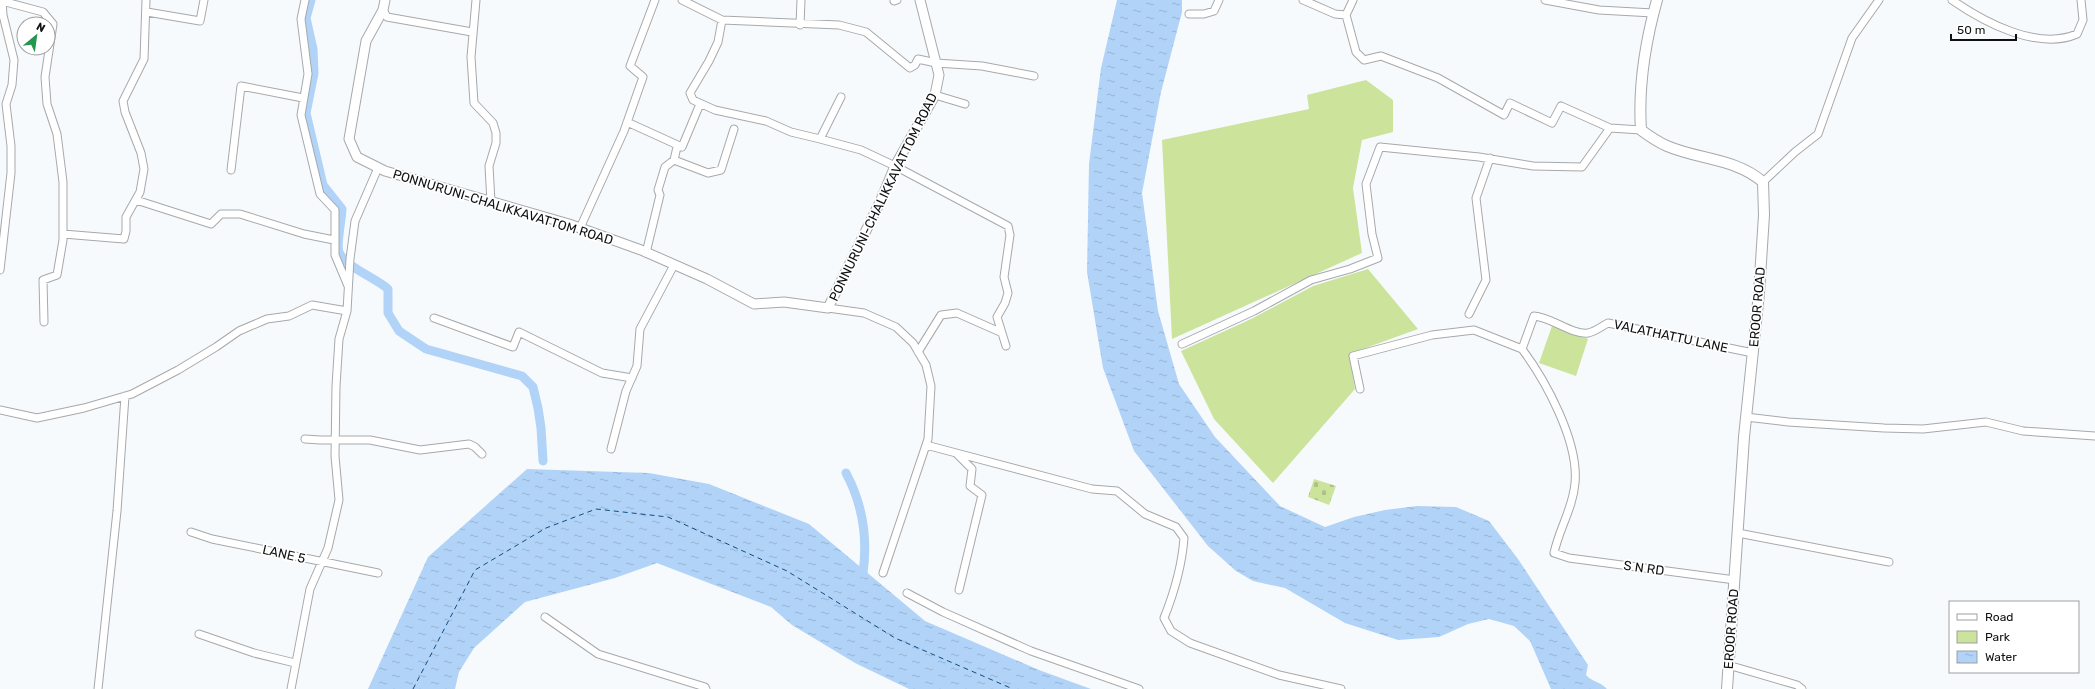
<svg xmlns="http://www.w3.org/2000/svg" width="2095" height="689" font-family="Rubik,sans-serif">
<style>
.green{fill:#cce39c}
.cemetery{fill:url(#cemetery-stones)}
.water{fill:url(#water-ripples)}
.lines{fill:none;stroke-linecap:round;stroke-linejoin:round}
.canal{stroke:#b1d3f7;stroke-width:9}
.ferry{stroke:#0d4d82;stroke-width:1;stroke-dasharray:5 4;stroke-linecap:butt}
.minor-casing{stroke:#a6a9ac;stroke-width:9}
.tertiary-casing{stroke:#a6a9ac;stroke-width:11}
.secondary-casing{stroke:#a6a9ac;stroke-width:12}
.minor{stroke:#fff;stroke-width:7}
.tertiary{stroke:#fff;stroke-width:9}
.secondary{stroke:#fff;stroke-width:10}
.labels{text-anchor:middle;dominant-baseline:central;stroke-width:3.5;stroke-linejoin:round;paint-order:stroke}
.street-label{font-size:13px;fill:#0f1011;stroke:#fff}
</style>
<defs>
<pattern id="cemetery-stones" width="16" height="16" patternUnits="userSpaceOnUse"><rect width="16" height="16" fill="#cce39c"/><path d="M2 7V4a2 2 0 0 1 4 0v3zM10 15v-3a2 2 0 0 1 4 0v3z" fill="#aec285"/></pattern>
<pattern id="water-ripples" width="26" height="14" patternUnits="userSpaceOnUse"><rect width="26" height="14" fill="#b1d3f7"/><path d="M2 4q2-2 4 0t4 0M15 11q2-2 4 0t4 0" fill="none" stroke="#97b4d3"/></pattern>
</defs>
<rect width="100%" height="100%" fill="#f7fafd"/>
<path class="green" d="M1366,80L1393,100V132L1362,140L1353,188L1362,253L1172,339L1162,140L1309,109L1307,95Z
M1368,269L1418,329L1349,354L1355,389L1273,483L1214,419L1181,351L1251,319L1313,286Z
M1552,326L1588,339L1576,376L1539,363Z"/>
<path class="cemetery" d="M1314,479L1336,486L1329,505L1308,497Z"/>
<path class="water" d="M1117,0H1182V12L1161,92L1142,193L1158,311L1179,384L1215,437L1280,506L1325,527L1354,517L1385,510L1417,506L1456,507L1489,521L1518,559L1588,665L1586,675C1592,682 1600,681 1607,689H1551L1530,641L1514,626L1489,619L1468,624L1439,637L1398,640L1345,623L1285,588L1253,581L1236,571L1208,546L1134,451L1103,368L1087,272L1089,164L1101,68Z
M527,469L649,473L709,484L809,524L925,621L1039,670L1091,689H909L855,663L792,625L771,607L657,563L615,578L525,602L474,648L459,672L455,689H368L428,557Z"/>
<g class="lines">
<path class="canal" d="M311,0L306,18L313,49L314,73L306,113L323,185L342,209C342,218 336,244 339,252C344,266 376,278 388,289V313L399,331L426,349L522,376L533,387L538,408L541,428L543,461
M846,473C863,505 868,537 863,573"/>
<path class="ferry" d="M413,689L475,570L546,528L596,509L668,517L787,571L895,638L1013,689"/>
<g class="minor-casing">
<path id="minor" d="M305,0L301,19L308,74L301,115L320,194L335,210V255L348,286
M476,0L471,57L474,103L493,123L496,133V143L489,166L491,202
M682,0L722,20L839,25L866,32L910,68L915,65L918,59L936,63L982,66L1034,76
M1303,0L1335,14L1346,15L1353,0
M1545,0L1599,10L1653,13
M1952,0C1984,22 2037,51 2077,34L2083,20L2081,0
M2,1L43,12L53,24L45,77L47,104L57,134L63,182V240L57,275L43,280L44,322
M894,1L897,0
M383,10L387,17L472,32
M147,12L200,21L204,0
M1189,14H1204L1214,11L1219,0
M1346,15L1356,52L1364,60L1381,56L1438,78L1504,115L1510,103L1552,123L1561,106L1610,128
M722,20L718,42L709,61L690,93L693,100L715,110L766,121L791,132L820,139L841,97
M800,25L801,0
M935,95L965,104
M700,104L682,147H677L674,160L708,173L721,170L734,129
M627,122L682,147
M820,139L861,150L895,166L1008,226L1010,235L1004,277L1008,293L1005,303L997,317L1006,346
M231,170L241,86L303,98
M1763,182L1795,152L1818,134L1852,38L1879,0
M136,200L211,224L221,214H240L304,234L334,240
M580,228L624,131L643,77L630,66L655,0
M63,234L124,239L126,231V217L140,192L144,169L141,153L125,112L123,101L144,59L146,0
M646,253L660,195L658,190L665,167L674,160
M0,270L11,173V146L6,104L12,85L14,60L3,15L2,0
M828,308L864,313L896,327L913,343L926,365L931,386L928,439L883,573
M1469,314L1486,280L1476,198L1490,158
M434,318L513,347L519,332L602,373L632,378
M1182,344L1254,311L1311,280L1350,269L1378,258L1372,234L1366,184L1380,147L1479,157L1533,166L1582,167L1610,128L1641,130
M918,352L941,315L957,313L1000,332
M1360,389L1353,356L1432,335L1474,330L1522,349
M0,410L37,418L84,408L132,394L178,370L216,347L239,331L267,319L289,316L312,305L347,311L350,259L355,221L378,168
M1746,417L1788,422L1884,428L1923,429L1986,422L2023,431L2095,436
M305,439L320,440H370L420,450L469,444L475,447L482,454
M926,445L1092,489L1117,491L1145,514L1176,527L1184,538C1182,565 1174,593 1164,618L1171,631L1190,643L1279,675L1341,689
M611,449L626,391L637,366L640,329L674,265
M957,454L972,469L970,486L982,495L959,590
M191,532L212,539L378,573
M1738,533L1889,562
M1735,580L1569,558L1554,553C1559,529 1573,508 1575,483C1579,442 1546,381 1522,349L1534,316C1551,317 1572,335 1588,333C1595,332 1602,326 1608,323L1753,353
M907,593L943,612L1031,651L1139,689
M545,617L598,654L705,687L706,689
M199,634L254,653L295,663
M1728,665L1797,685L1802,689
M98,689L117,511L125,396
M291,689L310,589L328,548L339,500L335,456L336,386L339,339L347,311"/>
</g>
<g class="tertiary-casing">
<path id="tertiary" d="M385,0L383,10L366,41L349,139L357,157L385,171L569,224L641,250L707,279L754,304L784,302L828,308L880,202L895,166L935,95L939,75L920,0"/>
</g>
<g class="secondary-casing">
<path id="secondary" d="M1657,0C1645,43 1638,85 1641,130C1649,136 1658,142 1667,146C1700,160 1735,158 1763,182L1764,215L1759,293L1744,437L1727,689"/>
</g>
<use href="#minor" class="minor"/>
<use href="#tertiary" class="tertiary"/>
<use href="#secondary" class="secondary"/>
</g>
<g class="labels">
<g class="street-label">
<text transform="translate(883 197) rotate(-64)">PONNURUNI-CHALIKKAVATTOM ROAD</text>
<text transform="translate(503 207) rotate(17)">PONNURUNI-CHALIKKAVATTOM ROAD</text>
<text transform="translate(1757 307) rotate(-85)">EROOR ROAD</text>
<text transform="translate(1671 336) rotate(12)">VALATHATTU LANE</text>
<text transform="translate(284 554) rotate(13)">LANE 5</text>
<text transform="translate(1644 568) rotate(8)">S N RD</text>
<text transform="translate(1731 629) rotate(-86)">EROOR ROAD</text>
</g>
</g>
<rect x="1949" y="601" width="130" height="72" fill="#ffffff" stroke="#9f9fa0"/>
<rect x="1957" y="614" width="20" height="6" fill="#ffffff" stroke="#9f9fa0"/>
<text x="1985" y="621" font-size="12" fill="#0f1011">Road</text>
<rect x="1957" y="631" width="20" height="12" fill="#cce39c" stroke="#9f9fa0"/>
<text x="1985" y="641" font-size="12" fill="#0f1011">Park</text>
<rect x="1957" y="651" width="20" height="12" fill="url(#water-ripples)" stroke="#9f9fa0"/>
<text x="1985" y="661" font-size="12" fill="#0f1011">Water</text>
<g transform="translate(36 36) rotate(29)"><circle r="19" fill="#ffffff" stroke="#9f9fa0"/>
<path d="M0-3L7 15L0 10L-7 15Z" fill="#26954e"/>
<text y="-6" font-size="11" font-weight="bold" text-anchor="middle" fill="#0f1011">N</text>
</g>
<path d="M1951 34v6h65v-6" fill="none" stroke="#0f1011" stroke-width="2"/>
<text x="1957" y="34" font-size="12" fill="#0f1011" stroke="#ffffff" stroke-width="3" paint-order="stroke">50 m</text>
</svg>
